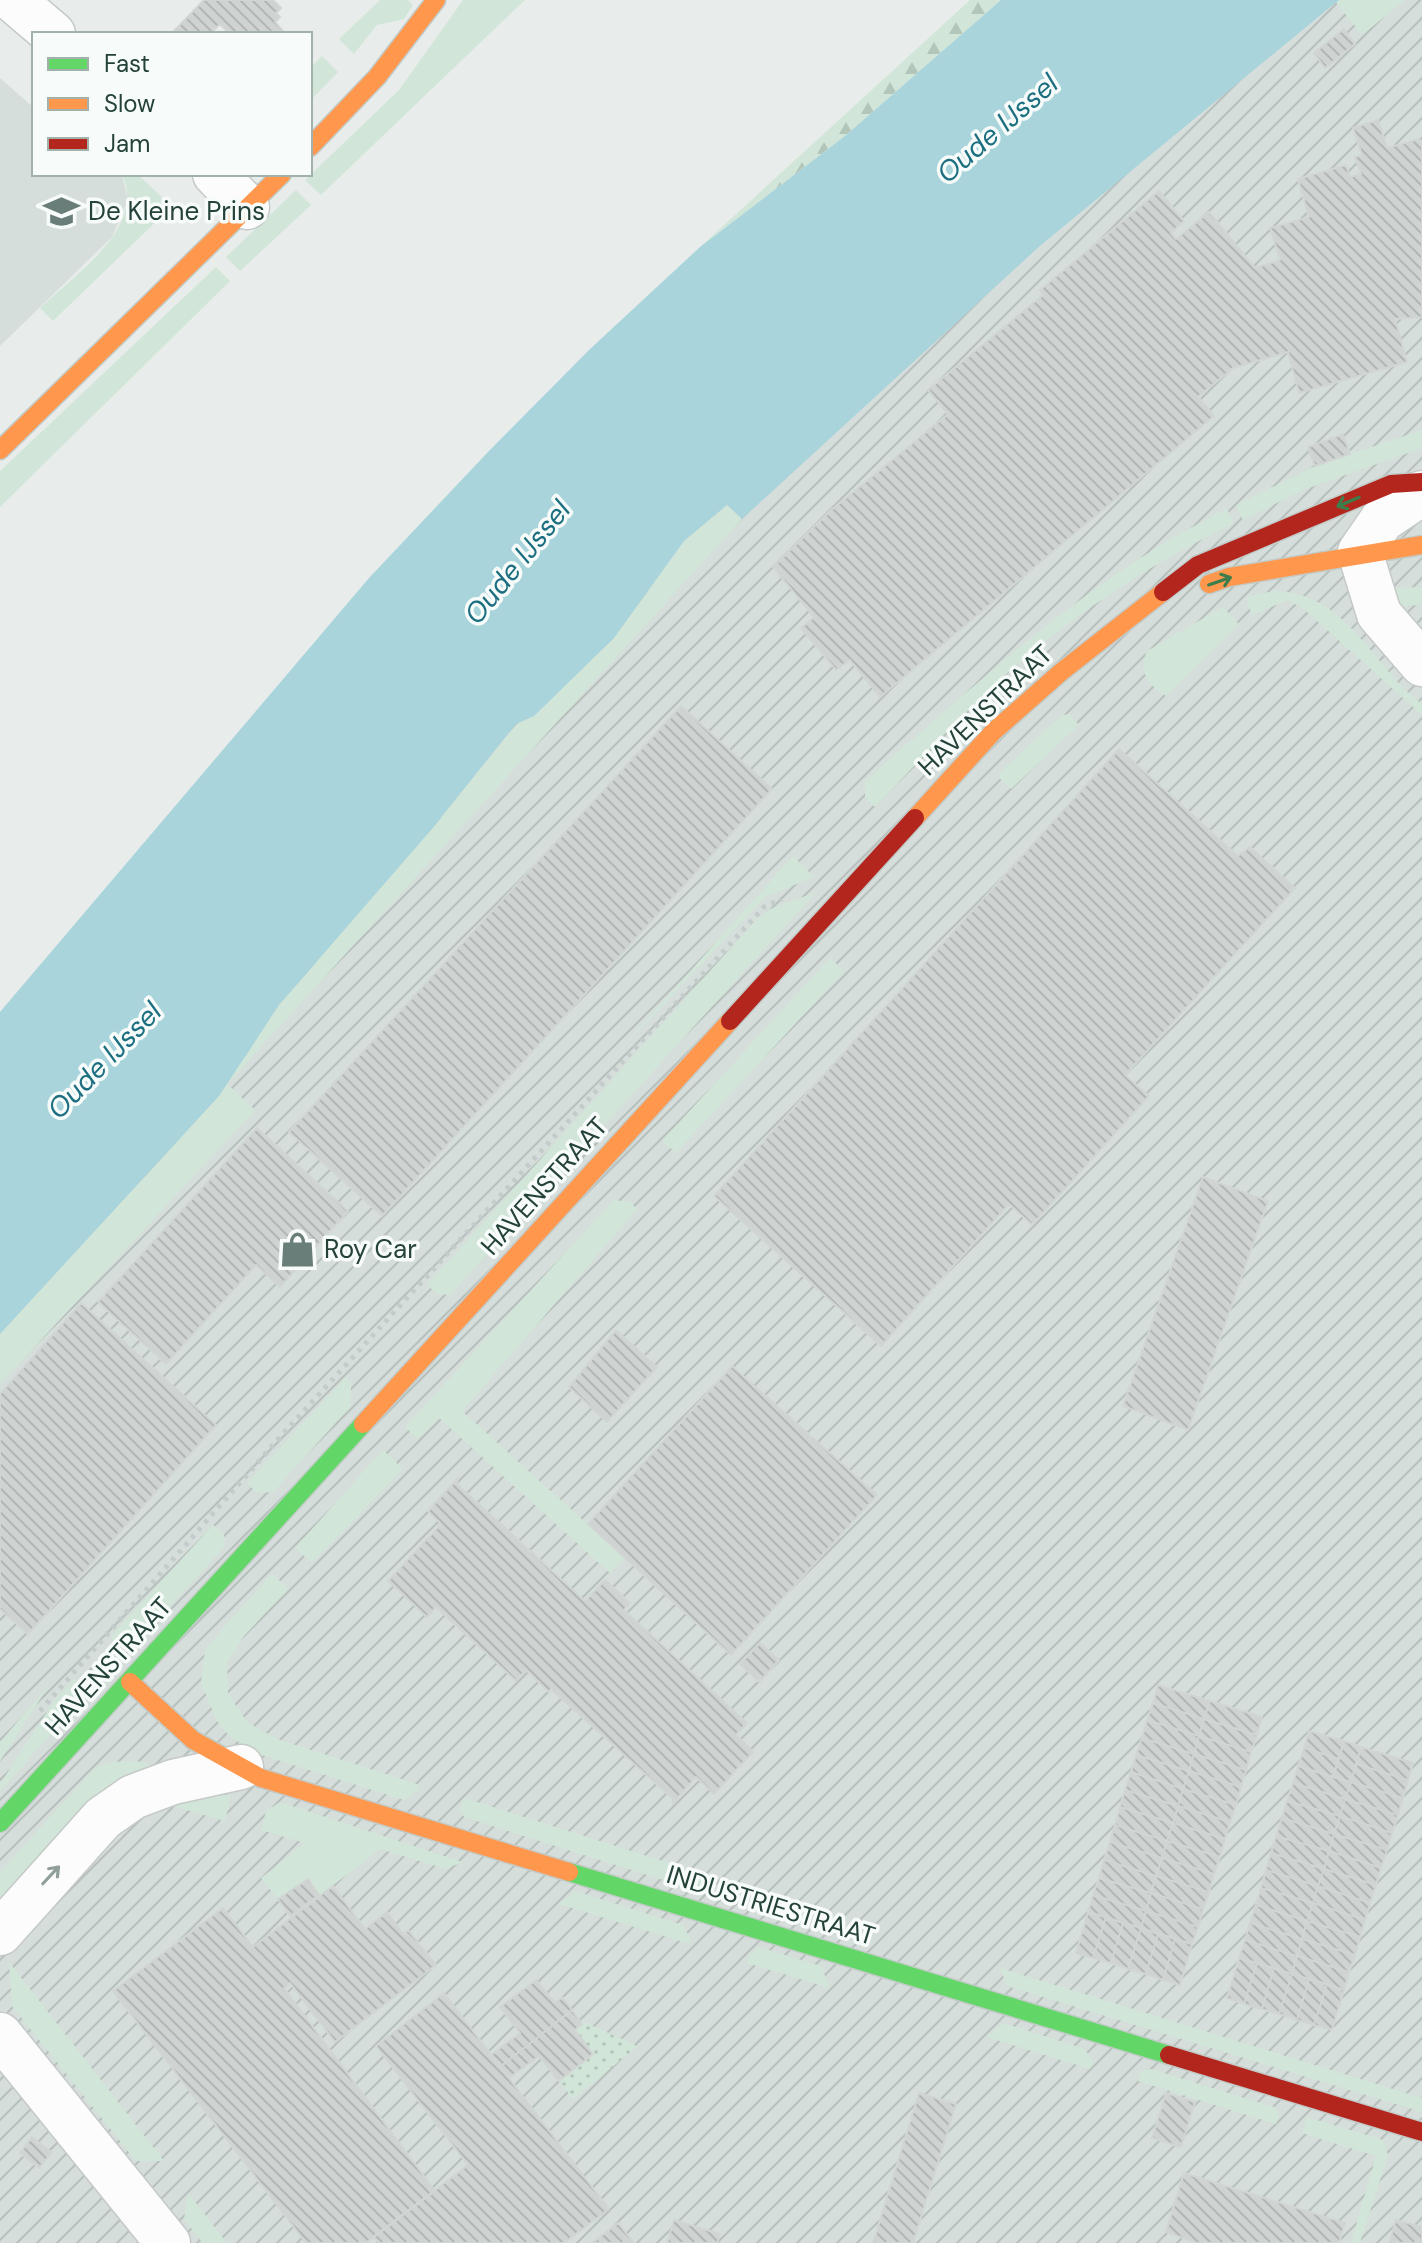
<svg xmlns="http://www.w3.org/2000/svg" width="1422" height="2243" font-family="'DM Sans',sans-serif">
<defs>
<pattern id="industrial-furrows" width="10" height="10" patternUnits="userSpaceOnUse" patternTransform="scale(2)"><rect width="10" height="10" fill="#d6dedb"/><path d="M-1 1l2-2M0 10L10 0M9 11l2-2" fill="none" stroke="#b8c0bd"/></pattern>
<pattern id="forest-firs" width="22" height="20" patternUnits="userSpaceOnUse" patternTransform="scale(2)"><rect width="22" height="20" fill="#d1e6d8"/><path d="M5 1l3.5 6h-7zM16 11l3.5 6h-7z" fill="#b3c6ba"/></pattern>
<pattern id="garden-dots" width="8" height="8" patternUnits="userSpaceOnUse" patternTransform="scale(2)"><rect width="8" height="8" fill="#d1e6d8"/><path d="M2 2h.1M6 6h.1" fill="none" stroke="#b3c6ba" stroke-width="1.8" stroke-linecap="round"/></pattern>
<pattern id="building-back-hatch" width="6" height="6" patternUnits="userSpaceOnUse" patternTransform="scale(2)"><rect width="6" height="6" fill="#cfd4d2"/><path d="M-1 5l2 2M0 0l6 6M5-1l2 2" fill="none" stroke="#b2b7b5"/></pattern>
</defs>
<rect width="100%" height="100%" fill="#e8edeb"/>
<path fill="#d6dedb" d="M0 78 34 108V174H122L128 200 112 237 0 346Z"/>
<path fill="url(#industrial-furrows)" d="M1146 0H1422V2243H0V1166Z"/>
<path fill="#d1e6d8" d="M380 0H408L413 5 404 19 377 25 354 54 339 39Z
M463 0H525L321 195 305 180 399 90Z
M1339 0H1405L1362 35 1336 2Z
M322 56 338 72 310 101V107V68Z
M122 174H137L161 196 164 214 53 321 40 308C73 276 147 228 122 174Z
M296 190 311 205 240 271 226 257Z
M216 267 230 281 0 507V471Z
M1422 430V448L1303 490 1243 520 1236 505 1315 466Z
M728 505 742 519 227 1084 255 1110 0 1384V1334L219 1096 279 1005 431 830 517 724 534 716 614 638 684 541Z
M1227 509 1234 523C1146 566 1063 621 991 688 950 726 913 768 875 807L865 797V781C978 683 1091 575 1227 509Z
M1422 587V605L1399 606 1394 588Z
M1273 591C1348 592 1370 665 1422 704V715L1305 610 1288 600 1252 615 1246 597Z
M1223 607 1239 624 1166 696C1148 684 1138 673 1147 651Z
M1069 714 1079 725 1011 789 999 778 1001 771 1062 715Z
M793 856 814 877 765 897 602 1070Z
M816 892 450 1295 437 1294 427 1285 756 920 770 909Z
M830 958 844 971 676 1153 662 1141Z
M614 1200 630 1202 637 1209 462 1411 625 1558 610 1573 439 1418 418 1439 405 1427Z
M346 1377 351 1383V1406L273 1492 257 1493 247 1483Z
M383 1450 403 1469 312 1563 295 1548Z
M213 1525 224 1534 225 1546 135 1644H117L110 1637Z
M272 1573 288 1589 244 1636 227 1662 228 1694 248 1723 280 1740 420 1785 418 1790 404 1800 262 1755 230 1737 217 1721 201 1683 205 1649Z
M74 1679 81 1685 82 1700 0 1791V1784L54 1701Z
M50 1684 0 1761V1742Z
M137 1761 158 1767 0 1904V1872L95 1768 111 1762Z
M216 1793 231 1796 225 1821 166 1804Z
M464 1798 704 1874 701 1884 692 1889 464 1817 460 1809Z
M280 1802 462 1862 446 1869 380 1849 292 1917 261 1878 305 1843 261 1830 266 1811Z
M575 1891 683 1925 691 1940 690 1944 559 1904Z
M759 1947 821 1966 830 1988 747 1963 750 1954Z
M9 1962 164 2161H136L12 2006Z
M1000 1968 1422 2098V2112L1007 1986Z
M1003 2023 1085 2049 1093 2062 1090 2069 987 2037Z
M1151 2069 1274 2107 1279 2116 1276 2124 1138 2081 1141 2071Z
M1307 2117 1383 2140 1388 2155 1360 2243H1351L1376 2156 1302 2133Z
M188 2193 227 2243H203L184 2219Z"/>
<path fill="url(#forest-firs)" d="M970 0H1001L845 136 700 247Z"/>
<path fill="url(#garden-dots)" d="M579 2020 638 2046 573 2099 559 2081Z"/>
<path fill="#a9d4db" d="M1001 0H1339L1041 245 742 519 727 505 684 541 614 638 534 716 516 724 431 830 279 1005 219 1096 0 1334V1012L369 578 487 453 589 350 700 247 845 136Z"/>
<path fill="url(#building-back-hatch)" stroke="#d1d6d4" stroke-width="2" d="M204 0H273L281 8 276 13 280 17 275 22 283 31 230 34 220 24 210 34H177L174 31Z
M1344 29 1355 44 1325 68 1314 53Z
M1378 120 1387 148 1419 139 1422 144V317L1395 319 1407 362 1299 393 1288 352 1233 368 1198 397 1214 416 880 697 850 660 836 670 801 628 814 617 773 567 830 511 948 414 928 390 1043 295 1040 290 1159 191 1184 221 1171 233 1176 239 1209 212 1255 268 1280 260 1270 228 1309 217 1298 179 1346 165 1350 177 1361 174 1355 157 1362 155 1353 128Z
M1343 434 1350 454 1315 466 1308 447Z
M681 706 772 789 382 1216 289 1132Z
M1119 749 1238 856 1250 847 1295 888 1125 1075 1149 1096 1032 1225 1009 1204 881 1346 714 1196Z
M257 1128 348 1211 280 1287 256 1265 166 1364 98 1302Z
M1203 1177 1268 1201 1188 1430 1123 1406Z
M81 1303 216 1425 28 1634 0 1609V1394Z
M616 1330 657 1367 607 1422 569 1387Z
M732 1366 877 1495 731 1655 588 1524Z
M458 1478 457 1484 585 1601 605 1580 630 1603 624 1610 747 1723 736 1735 753 1752 714 1794 696 1777 673 1803V1799L551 1689 549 1692 526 1670 516 1681 436 1607 427 1617 388 1581 441 1524 428 1511Z
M760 1643 779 1660 759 1682 740 1664Z
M1158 1685 1210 1701 1204 1719 1153 1703Z
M1210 1701 1262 1717 1257 1735 1204 1719Z
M1153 1703 1204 1719 1199 1736 1147 1720Z
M1204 1719 1257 1735 1251 1752 1199 1736Z
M1147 1720 1199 1736 1194 1754 1142 1738Z
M1309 1731 1344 1741 1339 1759 1304 1748Z
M1199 1736 1251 1752 1246 1770 1194 1754Z
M1142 1738 1194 1754 1189 1771 1136 1755Z
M1344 1741 1361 1747 1351 1782 1333 1777Z
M1361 1747 1413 1763 1408 1780 1356 1764Z
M1304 1748 1339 1759 1333 1777 1298 1766Z
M1194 1754 1246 1770 1241 1787 1189 1771Z
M1136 1755 1189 1771 1183 1789 1131 1772Z
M1356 1764 1408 1780 1403 1798 1351 1782Z
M1298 1766 1351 1782 1345 1799 1293 1783Z
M1189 1771 1241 1787 1236 1805 1183 1789Z
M1131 1772 1183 1789 1178 1806 1125 1790Z
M1351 1782 1403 1798 1398 1815 1345 1799Z
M1293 1783 1345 1799 1340 1816 1287 1801Z
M1183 1789 1236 1805 1230 1822 1178 1806Z
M1125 1790 1178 1806 1173 1823 1120 1807Z
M1345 1799 1398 1815 1392 1833 1340 1816Z
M1287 1801 1340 1816 1334 1834 1282 1818Z
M1178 1806 1230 1822 1225 1839 1173 1823Z
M1120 1807 1173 1823 1167 1841 1115 1825Z
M1340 1816 1392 1833 1387 1850 1334 1834Z
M1282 1818 1334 1834 1329 1851 1276 1836Z
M1173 1823 1225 1839 1220 1857 1167 1841Z
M1115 1825 1167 1841 1162 1858 1110 1842Z
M1334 1834 1387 1850 1381 1868 1329 1851Z
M1276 1836 1329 1851 1324 1869 1271 1853Z
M1167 1841 1220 1857 1214 1874 1162 1858Z
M1110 1842 1162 1858 1156 1876 1104 1860Z
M1329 1851 1381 1868 1376 1885 1324 1869Z
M1271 1853 1324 1869 1318 1886 1266 1870Z
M1162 1858 1214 1874 1209 1892 1156 1876Z
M1104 1860 1156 1876 1151 1893 1099 1878Z
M1324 1869 1376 1885 1370 1903 1318 1886Z
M1266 1870 1318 1886 1313 1903 1261 1888Z
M1156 1876 1209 1892 1203 1909 1151 1893Z
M1099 1878 1151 1893 1146 1911 1093 1895Z
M308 1879 319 1895 290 1916 278 1899Z
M333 1886 365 1929 387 1912 403 1934 408 1930 413 1936 436 1965 335 2042 290 1983 284 1988 435 2191 366 2243H306L113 1991 223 1908 253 1947Z
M1318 1886 1370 1903 1365 1920 1313 1903Z
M1261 1888 1313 1903 1307 1921 1256 1905Z
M1151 1893 1203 1909 1198 1927 1146 1911Z
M1093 1895 1146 1911 1141 1928 1088 1912Z
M1313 1903 1365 1920 1360 1937 1307 1921Z
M1256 1905 1307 1921 1302 1939 1250 1923Z
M1146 1911 1198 1927 1192 1944 1141 1928Z
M1088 1912 1106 1917 1093 1958 1076 1953Z
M1106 1917 1123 1923 1111 1963 1093 1958Z
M1307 1921 1360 1937 1355 1955 1302 1939Z
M1123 1923 1141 1928 1128 1969 1111 1963Z
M1250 1923 1302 1939 1297 1956 1245 1940Z
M1141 1928 1158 1934 1146 1974 1128 1969Z
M1158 1934 1175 1939 1163 1980 1146 1974Z
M1175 1939 1192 1944 1180 1985 1163 1980Z
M1302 1939 1355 1955 1349 1972 1297 1956Z
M1245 1940 1297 1956 1292 1974 1239 1958Z
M1297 1956 1349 1972 1344 1990 1292 1974Z
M1239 1958 1257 1963 1244 2004 1227 1998Z
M1257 1963 1274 1968 1262 2009 1244 2004Z
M1274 1968 1292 1974 1279 2014 1262 2009Z
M1292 1974 1309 1979 1297 2020 1279 2014Z
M1309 1979 1327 1984 1314 2025 1297 2020Z
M536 1980 555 2003 562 1997 572 2010 500 2067 491 2055 520 2033 500 2007Z
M1327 1984 1344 1990 1332 2030 1314 2025Z
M444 1993 609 2209 564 2243H379L373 2237 468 2165 376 2046Z
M572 2010 582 2024 575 2030 593 2054 559 2081 539 2056 509 2078 500 2067Z
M919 2093 956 2104 913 2243H873Z
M1166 2093 1195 2102 1181 2147 1152 2138Z
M32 2137 52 2153 39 2168 20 2153Z
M1184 2173 1345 2223 1339 2243H1197L1166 2232Z
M674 2220 720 2234 717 2243H667Z
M1396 2220 1422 2227V2243H1389Z
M618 2223 634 2243H592Z"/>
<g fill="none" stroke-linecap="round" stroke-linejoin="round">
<defs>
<path id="street" d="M13 0 53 34
M215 174 247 207
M1422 493 1382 520 1360 552 1379 614 1422 664
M0 1933 103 1818 133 1797 173 1782 241 1767
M0 2035 168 2243"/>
<path id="fast" d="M0 1823 363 1424
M569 1872 1169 2055"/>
<path id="slow" d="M310 147 377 77 436 0
M0 450 282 174
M1209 584 1229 577 1422 545
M915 818 993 732 1061 672 1163 592
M363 1424 730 1021
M130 1682 193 1740 261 1778 569 1872"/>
<path id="jam" d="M1163 592 1198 565 1391 484 1422 482
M730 1021 915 818
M1169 2055 1422 2132"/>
</defs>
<use href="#street" stroke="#c5cac8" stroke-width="47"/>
<use href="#fast" stroke="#c3cbc8" stroke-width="21"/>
<use href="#slow" stroke="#c3cbc8" stroke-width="21"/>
<use href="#jam" stroke="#c3cbc8" stroke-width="21"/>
<path stroke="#c3ccca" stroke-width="5" stroke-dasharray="4 6" stroke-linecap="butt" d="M40 1711 281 1436 764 907 782 899"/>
<use href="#street" stroke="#fcfcfc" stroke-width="44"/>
<use href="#fast" stroke="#63d668" stroke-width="18"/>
<use href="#slow" stroke="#ff974d" stroke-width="18"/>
<use href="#jam" stroke="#b3261e" stroke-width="18"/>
</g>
<defs><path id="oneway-shaft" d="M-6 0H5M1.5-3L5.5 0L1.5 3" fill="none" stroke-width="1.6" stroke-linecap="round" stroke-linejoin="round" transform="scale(2)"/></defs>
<g stroke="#3d7d4c">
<use href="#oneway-shaft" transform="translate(1348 502) rotate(157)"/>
<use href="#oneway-shaft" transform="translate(1220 581) rotate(-19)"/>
</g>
<use stroke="#909f9b" href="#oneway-shaft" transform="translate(51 1875) rotate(-47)"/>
<defs>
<symbol id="school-bare" viewBox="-9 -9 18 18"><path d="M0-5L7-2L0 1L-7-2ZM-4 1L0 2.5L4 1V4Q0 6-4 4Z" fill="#697e78" stroke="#f7fbf9" stroke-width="2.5" paint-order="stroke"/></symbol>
<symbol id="shop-bare" viewBox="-9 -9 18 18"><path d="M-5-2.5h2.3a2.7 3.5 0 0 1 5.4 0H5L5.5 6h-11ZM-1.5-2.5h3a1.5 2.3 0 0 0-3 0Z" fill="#697e78" stroke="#f7fbf9" stroke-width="2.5" paint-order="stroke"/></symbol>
</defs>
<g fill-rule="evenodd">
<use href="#school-bare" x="36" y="186" width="51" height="51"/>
<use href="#shop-bare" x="272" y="1224" width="51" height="51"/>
</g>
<g text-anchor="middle" stroke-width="7" stroke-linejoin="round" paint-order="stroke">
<g font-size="26" fill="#24423a" stroke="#f7fbf9" text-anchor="start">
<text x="88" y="220">De Kleine Prins</text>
<text x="324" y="1258">Roy Car</text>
</g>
<g font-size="26" fill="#24423a" stroke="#f7fbf9">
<text transform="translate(985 710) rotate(-44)" y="9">HAVENSTRAAT</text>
<text transform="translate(544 1186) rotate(-48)" y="9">HAVENSTRAAT</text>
<text transform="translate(108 1666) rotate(-48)" y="9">HAVENSTRAAT</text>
<text transform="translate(771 1905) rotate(17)" y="9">INDUSTRIESTRAAT</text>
</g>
<g font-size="28" font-style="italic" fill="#1c6f80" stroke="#f7fbf9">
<text transform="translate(997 128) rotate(-41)" y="10">Oude IJssel</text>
<text transform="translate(517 562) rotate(-51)" y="10">Oude IJssel</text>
<text transform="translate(104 1060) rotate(-46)" y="10">Oude IJssel</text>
</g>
</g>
<rect x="32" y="32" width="280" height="144" fill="#f7fbf9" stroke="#a3b1ad" stroke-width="2"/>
<rect x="48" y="58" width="40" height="12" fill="#63d668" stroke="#a3b1ad" stroke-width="2"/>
<text x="104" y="72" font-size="24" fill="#24423a">Fast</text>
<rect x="48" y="98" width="40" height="12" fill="#ff974d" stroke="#a3b1ad" stroke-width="2"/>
<text x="104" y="112" font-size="24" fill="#24423a">Slow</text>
<rect x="48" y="138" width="40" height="12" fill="#b3261e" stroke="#a3b1ad" stroke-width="2"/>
<text x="104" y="152" font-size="24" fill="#24423a">Jam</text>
</svg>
